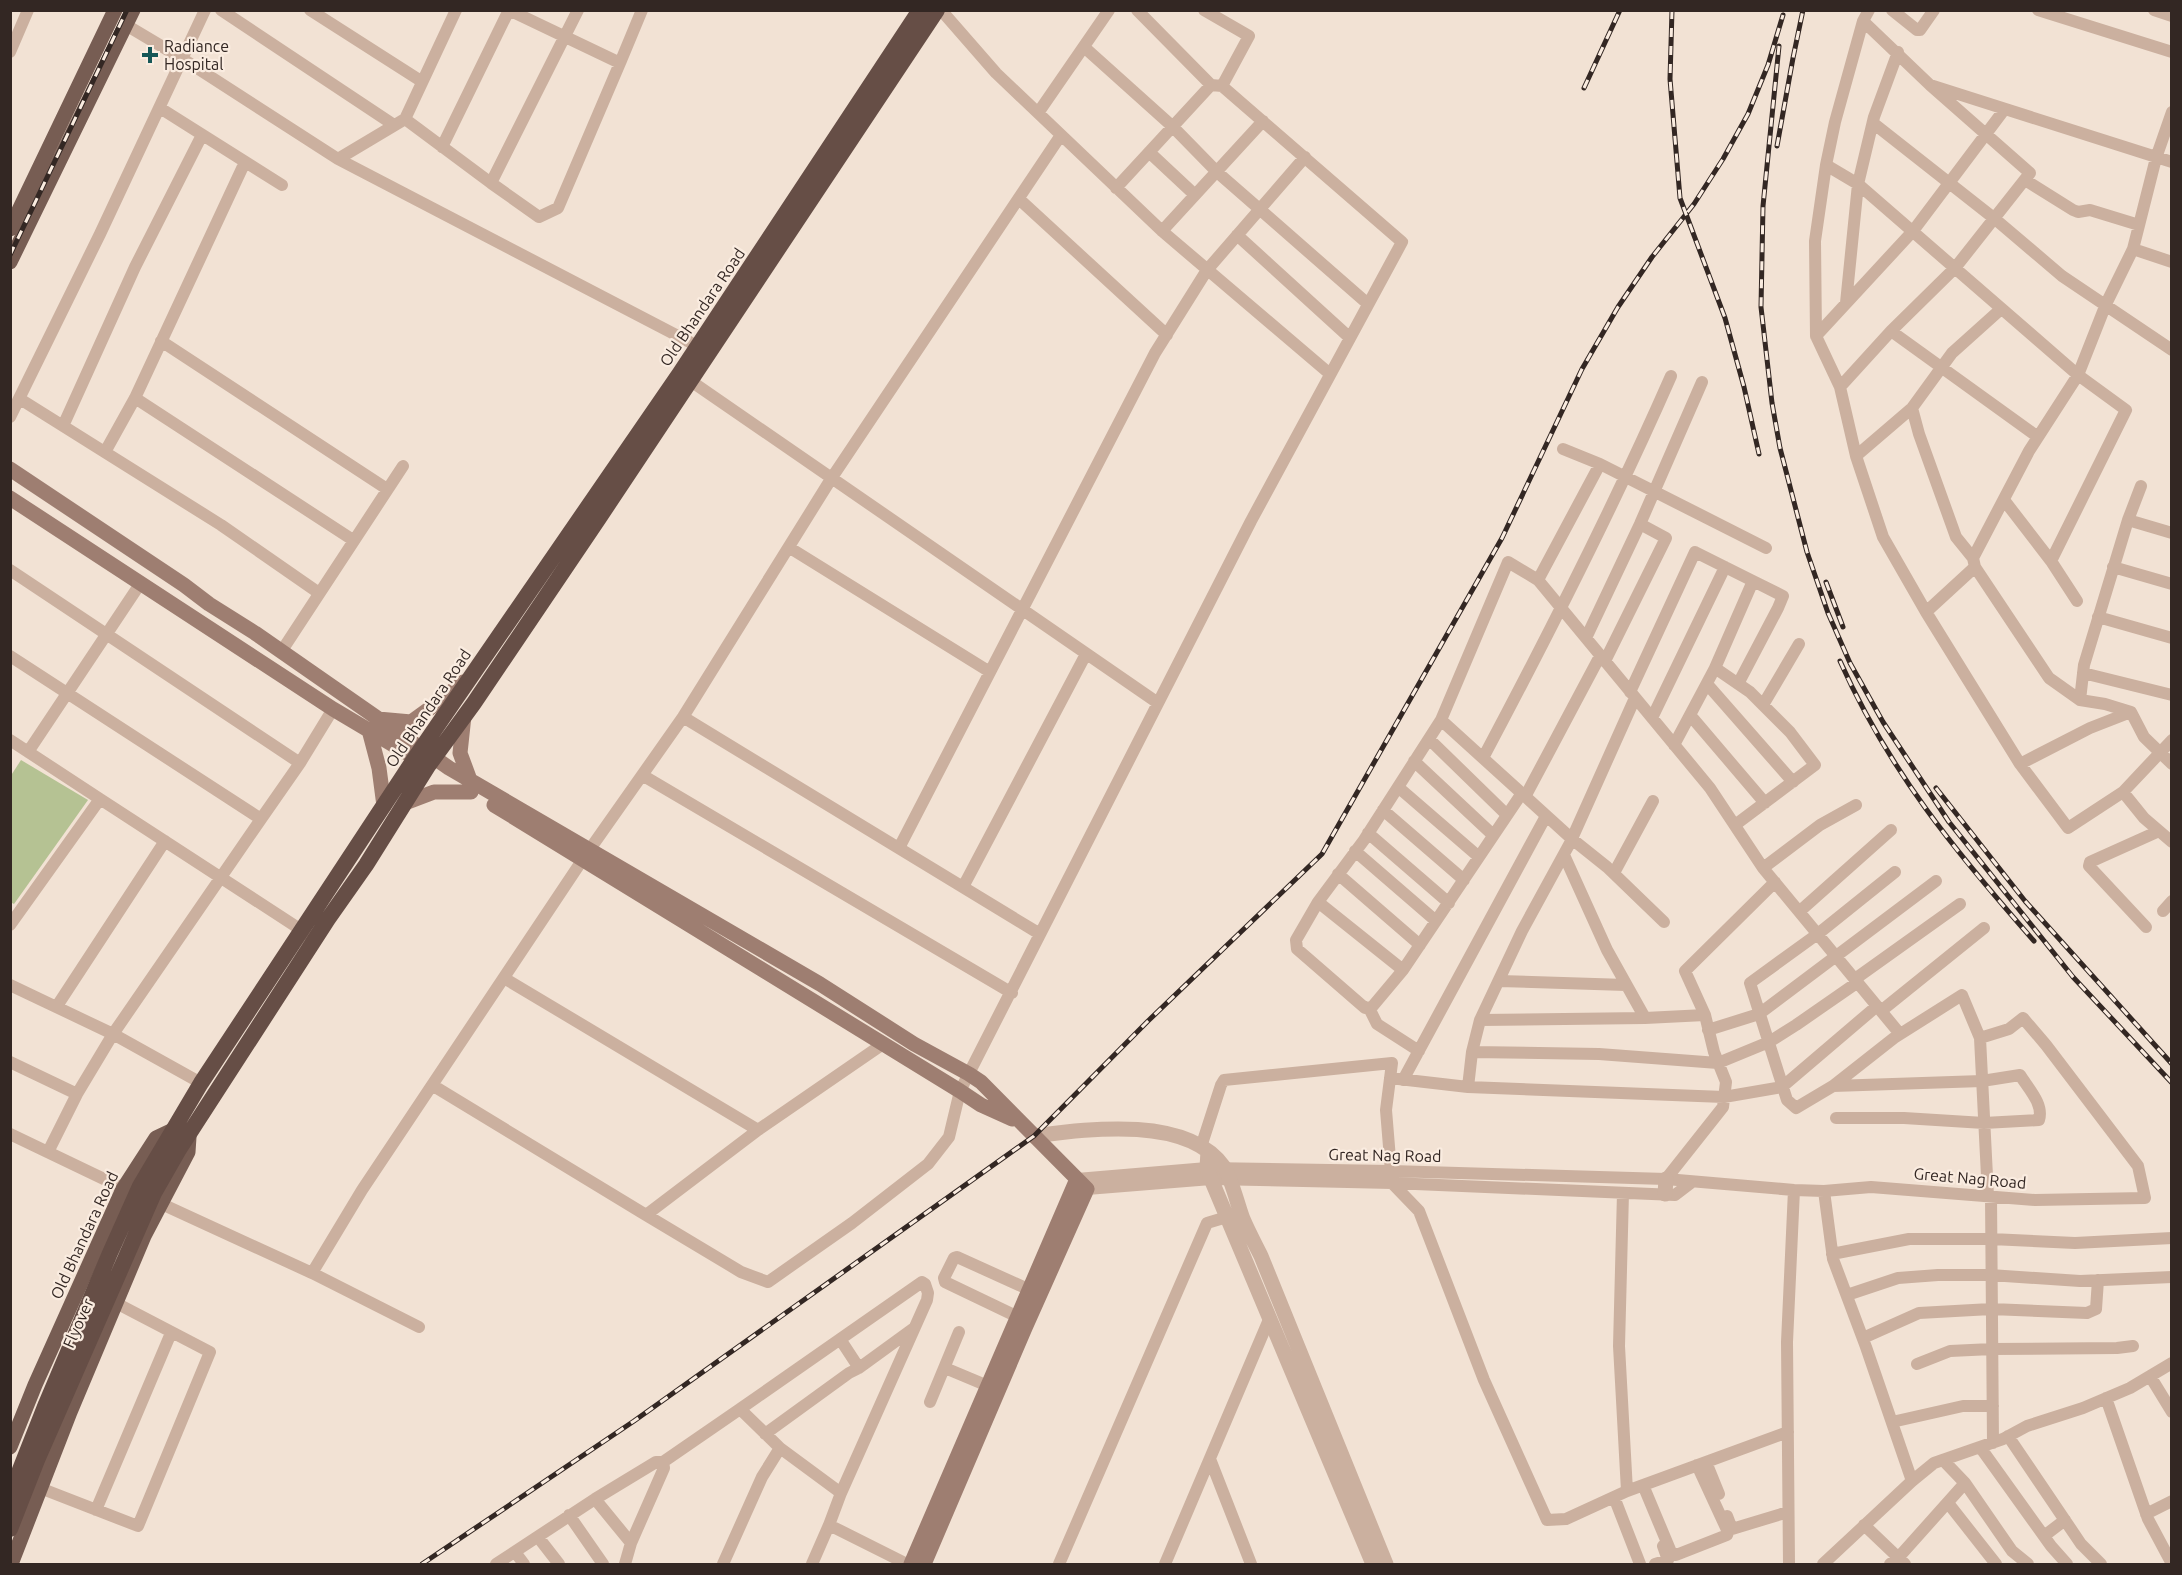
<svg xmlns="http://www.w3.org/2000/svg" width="2182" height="1575" font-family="Ubuntu,sans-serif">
<rect width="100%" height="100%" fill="#f2e2d4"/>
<path fill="#b5c293" d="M21 760 88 800 14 904 10 902V777Z"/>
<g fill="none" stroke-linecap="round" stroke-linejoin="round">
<path stroke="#cbb09f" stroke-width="12" d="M221 10 394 125
M310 10 421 81
M941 10 996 73 1162 231 1330 374
M1137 10 1211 85
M1869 10 1863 21 1930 85 2172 162
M1892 10 1917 30H1920L1934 10
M2038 10 2172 52
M2154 10 2172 16
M126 25 183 59 338 159 703 349
M1084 47 1172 126 1217 172 1368 304
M10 52 28 10
M1898 52 1874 117 1858 184 2078 375 2126 410 2051 561
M620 63 642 10
M160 108 282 185
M1038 113 1109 10
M405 119 456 10
M1873 123 1995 219 2062 276 2172 350
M442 147 509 10
M1149 152 1195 195
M338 159 405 119 491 183 578 10
M1826 165 1835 122 1863 21
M2025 180 2073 210 2078 212 2090 210 2139 225
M491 183 539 217 558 208 620 63 509 10
M1116 188 1211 85 1222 86
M1019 199 1167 335
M1162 231 1263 121
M1237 235 1350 338
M2133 249 2172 262
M2001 309 1952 353 1912 408 1919 434 1956 537 1973 558 1975 567 2049 678 2080 700 2105 704 2131 712 2144 737 2172 764
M1891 331 2038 437
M1816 336 1913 231 2004 110
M161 341 387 489
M685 377 1158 703
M1840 387 1816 336 1815 241 1826 165 1858 184 1846 303
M135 398 353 540
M20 399 221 525 319 593
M10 417 100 234 205 10
M63 426 135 267 202 135
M1563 449 1600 464
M105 452 135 398 245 162
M1856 456 1912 408
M2004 500 2051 561 2077 601
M2128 520 2141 486
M790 548 990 672
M1766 548 1600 464 1538 580 1710 788 1763 868 1900 1034
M1973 558 2029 451 2078 375 2106 304 2133 249 2156 158 2172 112
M1975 567 1926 612 2020 764 2090 728 2131 712
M2113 567 2172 584
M10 570 300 763
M1538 580 1508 562 1441 720 1572 839 1607 867 1664 922
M1926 612 1883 537 1856 456 1840 387 1891 331 1955 268 2030 173 1930 85
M2098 617 2172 638
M1586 638 1640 524 1702 382
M281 652 403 466
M10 656 261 819 113 1034 201 1083
M1605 661 1666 538 1640 524
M1715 668 1753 581 1783 596 1778 608 1738 684
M2083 673 2172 695
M1707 684 1793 782
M1630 692 1695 552 1753 581
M2080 700 2084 665 2128 520 2172 533
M1763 705 1799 644
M1690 715 1765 803
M683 717 1040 934
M1652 718 1725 567
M1441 720 1364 840 1318 902 1296 940 1297 949 1365 1008 1372 1007 1403 970 1522 793
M1429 739 1507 815
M10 740 100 799
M1674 745 1715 668 1750 692 1790 732 1815 765 1735 825
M28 752 140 584
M1483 758C1550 632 1614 506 1671 376
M1414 761 1493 835
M2020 764 2068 828 2123 792 2172 740
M642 775 1012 993
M1398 787 1479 857
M2123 792 2144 818 2172 842
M1525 797 1600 656
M1383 810 1464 880
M261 819 300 763 333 709
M1368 833 1449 903
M899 848 1155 353 1207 270 1305 157
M1355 851 1436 921
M1564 855 1607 950 1645 1018
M1763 868 1820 825 1856 805
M1895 872 1819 933 1750 983 1787 1100 1796 1108 1833 1086 1894 1038 1962 995 1980 1038
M1614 873 1653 801
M1338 874 1420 945
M963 887 1086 654
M1318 902 1403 970
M1800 911 1891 830
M2163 911 2172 901
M10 925 100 799 309 935
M2146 927 2089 866 2090 862 2159 831
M504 978 758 1130
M1855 979 1960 904
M1499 981 1626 985
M10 985 113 1034 77 1094 10 1062
M57 1006 165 841
M1369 1008 1377 1024 1419 1051
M1881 1011 1984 928
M1480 1020 1645 1018 1705 1015
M1708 1030 1759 1014 1936 881
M1472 1052 1599 1054 1718 1063 1769 1042 1796 1025 1858 982
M1390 1078 1468 1087 1724 1097 1782 1087 1877 1006
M1403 1080 1546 816
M432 1085 646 1215 758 1130 883 1044
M1833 1086 1982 1081 2020 1075C2028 1088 2044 1104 2039 1120L1984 1123 1904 1118H1836
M1468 1087 1472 1052 1480 1020 1522 931 1570 843 1635 698
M10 1134 131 1192
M1201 1147 1221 1085 1224 1080 1392 1063 1386 1110 1391 1171
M48 1152 77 1094
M1077 1179 1207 1168 1391 1171 1666 1179 1794 1190 1824 1191 1871 1187 2035 1200 2145 1198 2138 1166 2046 1045 2023 1018 2009 1029 1980 1038 1988 1196
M1666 1179 1723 1107 1726 1082 1714 1052 1705 1015 1685 971 1775 882
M1392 1183 1419 1211 1484 1380 1547 1520 1566 1519 1627 1491
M1087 1189 1211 1179 1392 1183 1675 1195 1692 1182
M1824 1191 1833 1259 1866 1347 1912 1481
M1623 1193 1619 1346 1627 1491 1788 1432
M1991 1197 1993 1443
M153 1200 312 1273 362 1190 583 859 683 717 831 479 1061 135
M646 1215 741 1272 768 1282 852 1223 928 1164 949 1137 960 1091 1251 521 1402 242 1222 86 1249 36 1204 10
M1832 1254 1909 1239H1991L2075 1243 2172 1238
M312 1273 419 1327
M1847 1295 1898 1278 1938 1275H1990L2080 1281 2172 1277
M1018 1317 945 1282 944 1278 954 1258 957 1257 1030 1290
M1863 1338 1919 1313 1991 1309 2087 1313 2096 1309 2098 1280
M840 1339 859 1368
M1917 1364 1950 1351 1992 1349 2117 1348 2133 1346
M945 1368 988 1386
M2150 1376 2172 1412
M2106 1398 2148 1519 2172 1564
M930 1402 959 1332
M740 1409 922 1282 925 1284 928 1293 927 1300 841 1493
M1892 1422 1963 1406H1993
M765 1434 849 1373 859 1368 914 1328
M2008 1436 2081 1544 2101 1564
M1980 1447 2051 1546 2067 1564
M1210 1459 1251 1564
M663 1462 740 1409 780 1448 841 1493 829 1525 907 1564
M1706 1462 1719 1494
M1965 1483 2012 1551 2028 1564
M1643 1485 1671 1552 1676 1555 1727 1535 1728 1532 1697 1465
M40 1488 138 1526 210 1352 116 1303
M1614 1497 1640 1564
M595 1499 656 1462H663L664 1468 631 1543 625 1564
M1948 1503 1996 1564
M96 1510 171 1333
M2146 1514 2172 1501
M569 1515 603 1564
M1727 1516 1732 1529 1788 1512
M1864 1525 1905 1564
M2044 1536 2065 1520
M538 1537 559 1564
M515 1552 524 1564
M496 1564 595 1499 631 1543
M723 1564 762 1477 780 1448
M812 1564 829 1525
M1059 1564 1207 1223 1227 1217
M1165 1564 1270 1317
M1655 1564 1668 1560 1663 1546
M1789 1564 1787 1342 1794 1190
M1823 1564 1912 1481 1934 1463 2003 1439 2027 1426 2083 1408 2130 1388 2172 1363
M1890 1564 1898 1558 1965 1483 1943 1460"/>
<path stroke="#cbb09f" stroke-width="15" d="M1034 1136C1088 1129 1187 1115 1224 1167 1231 1177 1238 1206 1243 1219 1248 1231 1255 1244 1261 1256L1386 1564
M1208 1151 1207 1168 1211 1179 1373 1564
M1665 1194 1666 1179"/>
<path stroke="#9e7e71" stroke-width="15" d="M10 469 184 585 209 604 255 633 449 768 820 984 914 1044 969 1074 981 1082 1087 1189 1025 1328 924 1564
M10 498 333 709 422 762
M464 716 460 753 470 780
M378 719 411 722 440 701 463 682
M369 730 379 768 384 806
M405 803 434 792H471
M494 805 960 1091 981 1105 1012 1119
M911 1564 1077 1179"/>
<path stroke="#775d53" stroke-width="15" d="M10 229 115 10
M10 262 133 10
M10 1447 35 1385 123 1189 156 1138 175 1129
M11 1564 70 1412 144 1236 188 1152 189 1137"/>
<path stroke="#664e46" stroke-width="16" d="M10 1495 46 1404 110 1253 140 1186 201 1083 415 758 680 373 920 10
M10 1529 37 1460 154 1193 178 1151 328 919 366 865 428 766 474 703 599 518 937 10"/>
<defs>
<path id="rail" d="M1672 10 1670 79 1680 198 1725 318 1744 387 1759 454
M1779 46 1763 206 1761 307 1772 403 1780 448 1807 552 1828 613 1850 663 1883 722 1949 822 2073 977 2172 1083
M1584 88 1620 10
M1777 146 1793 58 1803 10
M10 255 127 10
M1826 582 1843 627
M1840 661C1889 771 1955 851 2034 941
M1936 788 2025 901 2172 1064
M422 1564 634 1421 1034 1136 1148 1021 1322 854 1502 538 1582 369 1618 307 1652 257 1694 204 1723 159 1748 114 1768 65 1783 15"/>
</defs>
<use href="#rail" stroke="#332723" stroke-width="5"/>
<use href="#rail" stroke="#faece0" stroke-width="3" stroke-dasharray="9" stroke-linecap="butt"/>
</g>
<path fill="#165757" stroke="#faece0" stroke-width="2" d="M147 46h6v6h6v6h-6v6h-6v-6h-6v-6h6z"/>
<g text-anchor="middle" stroke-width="4.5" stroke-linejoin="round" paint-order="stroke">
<g font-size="16" fill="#332723" stroke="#faece0" text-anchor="start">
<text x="164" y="52">Radiance<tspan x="164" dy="18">Hospital</tspan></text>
</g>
<g font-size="16" fill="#332723" stroke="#faece0">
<text transform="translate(702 307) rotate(-56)" y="6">Old Bhandara Road</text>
<text transform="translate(428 708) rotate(-56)" y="6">Old Bhandara Road</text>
<text transform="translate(1385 1155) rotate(1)" y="6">Great Nag Road</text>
<text transform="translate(1970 1178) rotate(5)" y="6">Great Nag Road</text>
<text transform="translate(84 1235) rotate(-65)" y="6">Old Bhandara Road</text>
<text transform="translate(78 1323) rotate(-66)" y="6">Flyover</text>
</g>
</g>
<rect width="2182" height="1575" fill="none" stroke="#332723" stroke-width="24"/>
</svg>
